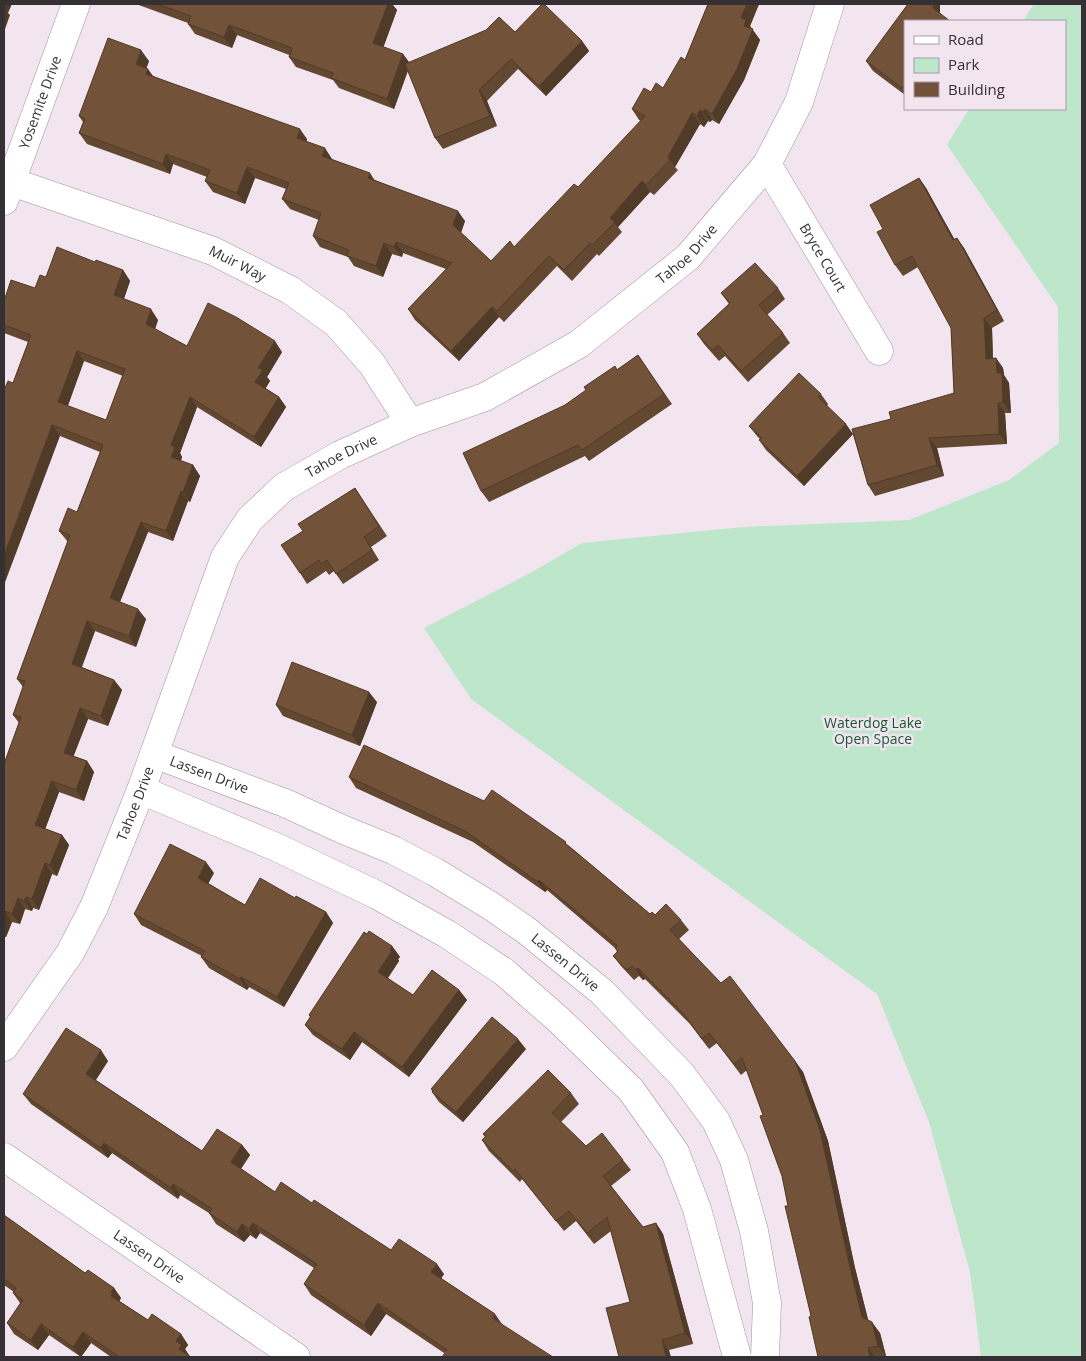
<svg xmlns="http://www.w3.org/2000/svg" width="1086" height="1361" font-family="'Open Sans',sans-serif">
<rect width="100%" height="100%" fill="#f2e5f0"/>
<path fill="#bde6cb" d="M1034 4H1082V1357H981L970 1272 929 1122 877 994 471 699 424 628 532 572 582 543 743 527 909 520 1009 480 1059 443 1058 307 947 145 969 109H1065V21H1023Z"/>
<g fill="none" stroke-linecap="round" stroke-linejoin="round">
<defs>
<g id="minor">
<path id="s1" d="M767 164 879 351"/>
<path id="s2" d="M12 182 213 251 290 290 336 323 372 364 410 423"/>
<path id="s3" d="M4 201 76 4"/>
<path id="s4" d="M154 754 285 803 344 830 393 850 435 872 491 906 527 931 602 992 682 1075 716 1121 734 1160 754 1231 767 1303 765 1357"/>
<path d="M141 790 276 847 377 895 447 934 504 972 559 1020 631 1090 675 1152 697 1209 737 1357"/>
<path id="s5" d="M4 1047 70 953 94 907 141 790 225 557 250 519 284 487 340 455 410 423 485 397 579 344 688 257 767 164 799 102 830 4"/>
<path id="s6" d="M4 1157 296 1357"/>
</g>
</defs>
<use href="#minor" stroke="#a0949e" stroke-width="29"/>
<use href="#minor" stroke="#fff" stroke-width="28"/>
</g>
<path fill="#624731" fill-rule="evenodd" d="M136 4H392L397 10 383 47 403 54 409 62 515 32 582 41 589 51 546 96 518 69 487 101 497 126 443 149 435 138 408 71 394 109 339 88 333 80 296 67 289 57V55L237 35 232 48 195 34 188 24V23Z
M708 4H759L750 26 760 40 744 80 719 124 712 120 710 122 708 121 704 127 700 124 675 167 678 170 654 195 650 192 618 227 622 232 599 256 597 254 572 281 557 266 504 322 499 317 459 361 415 320 408 309 446 269 403 253 402 257 392 254 383 277 354 266 348 257 320 247 313 236 319 220 290 209 282 199 286 189 255 178 245 204 213 192 205 181 207 177 173 164 170 174 87 144 79 133 83 122 79 116 149 61 146 68 153 76 307 139 306 142 332 159 375 180 465 221 461 233 491 261 514 247 578 187 641 121 639 120 632 109 651 92 663 88 685 60Z
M908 4H940V14L905 21V95L873 71 866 61Z
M919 178 926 188 954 239 957 238 964 248 1004 321 992 328 993 358H996L1003 368 1004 375 1009 383 1011 413H1005L1007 444 937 448 944 476 875 496 868 485 853 434 804 486 766 450 759 440 760 439 757 436 749 426 821 394 828 404 827 406 853 434 954 393 951 328 918 267 903 276 895 265 883 229Z
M95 262 123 270 130 281 124 299 158 320 155 329 187 346 282 352 267 377 270 381 265 388 279 397 286 407 261 447 197 407 180 453 182 457 181 461 193 465 200 476 190 502 188 501 173 541 148 532 120 602 146 619 136 647 95 631 82 667 114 680 122 690 108 726 88 719 73 756 87 761 94 772 84 801 59 792 45 829 62 835 69 845 57 876 52 874 39 910 33 908 32 911 25 909 20 924 12 922 6 937H4V764L19 723 13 715 23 687 17 679 68 542 59 531 77 512 100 452 60 436 4 390 13 383 28 342 4 333V301L35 288 46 277ZM84 361 123 376 106 420 68 406Z
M778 288 785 299 767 315 783 333 790 343 748 382 725 356 719 361 704 344 697 334 729 304 721 293Z
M638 355 672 404 589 461 585 456 489 502 481 491 565 405Z
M355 488 387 536 371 547 379 560 343 584 334 571 329 575 326 571 307 584 300 573 303 531Z
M377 702 360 746 283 716 276 705Z
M349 777 569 846 650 914 681 920 689 930 679 939 795 1061 803 1072 828 1141 855 1268 868 1320 880 1333 886 1356 881 1357H818L811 1316 782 1176 763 1115 747 1070 741 1075 717 1043 709 1049 690 1024 645 979 643 980 639 976 634 980 621 966 613 956 617 952 615 948 547 890 545 892 473 842 356 788Z
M214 873 208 883 245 905 295 898 326 912 333 923 284 1007 249 987 247 990 209 968 201 957 202 956 141 925 134 914Z
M367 934 392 946 400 957 398 959 399 961 388 978 413 995 459 990 467 1000 409 1077 362 1042 350 1060 313 1035 305 1025 310 1017 309 1015Z
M526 1049 463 1122 439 1102 432 1092 433 1091 431 1089Z
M108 1061 96 1080 202 1151 242 1145 250 1155 241 1169 275 1192 312 1203 391 1250 444 1274 441 1278 495 1314 444 1353 386 1314 371 1336 311 1295 304 1284 314 1268 260 1233 256 1239 250 1235 244 1242 216 1224 209 1213 180 1195 178 1199 112 1153 108 1158 31 1104 23 1094Z
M571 1093 579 1104 561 1122 586 1146 623 1160 631 1170 611 1186 643 1227 656 1223 663 1234 693 1344 669 1350 630 1302 611 1231 594 1244 576 1221 564 1231 522 1179 520 1182 489 1151 482 1140 485 1137 483 1134Z
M4 1215 85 1273 114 1288 121 1298 119 1301 148 1320 181 1334 188 1345 185 1349 189 1356 191 1357H111L91 1343 81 1357 49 1335 38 1350 14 1334 7 1323 20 1303 13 1293 14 1292 4 1285Z"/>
<path fill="#503a28" d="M4 4H12L8 13 10 15 4 32Z
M388 4H392L397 10 381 54 373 43Z
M747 4H759L750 26 760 40 744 80 719 124 712 114 744 26 741 18Z
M933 4H940V19L933 8Z
M229 25 237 35 232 48 224 37Z
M582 41 589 51 546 96 539 86Z
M141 50 149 61 144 75 136 64Z
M403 54 410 64 394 109 387 99Z
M148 69 155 79 146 74Z
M479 90 487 101 497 126 490 116Z
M705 109 712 120 710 122 703 112Z
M700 110 708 121 704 127 697 116Z
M692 113 700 124 675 167 668 157Z
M300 129 307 139 304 148 297 138Z
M325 148 332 159 330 166 322 156Z
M166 154 173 164 170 174 163 164Z
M247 167 255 178 245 204 237 193Z
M370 173 377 184 368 178Z
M919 178 926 188 961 251 953 240Z
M642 181 650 192 618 227 610 218Z
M458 211 465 221 460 235 453 225Z
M957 238 964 248 1004 321 997 310Z
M396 242 403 253 402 257 394 247Z
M384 243 392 254 383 277 376 266Z
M123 270 130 281 121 306 114 295Z
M492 307 499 317 459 361 451 351Z
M151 309 158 320 153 335 146 324Z
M984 318 992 328 993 369 986 359Z
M275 341 282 352 267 377 270 381 263 393 255 382 258 368Z
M77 351 84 361 65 412 58 402Z
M996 358 1003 368 1004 375 1009 383 1011 413 1003 402 997 373Z
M190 397 197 407 180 453 182 457 178 467 171 457V445Z
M279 397 286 407 261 447 254 437Z
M998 403 1005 413 1007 444 999 434Z
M846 424 853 434 804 486 797 476Z
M52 425 60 436 4 585V555Z
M929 438 937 448 944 476 937 465Z
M193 465 200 476 190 502 183 492Z
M181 491 188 501 173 541 166 531Z
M141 522 148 532 117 609 110 598Z
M138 609 146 619 136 647 129 636Z
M87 621 95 631 79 674 72 664Z
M114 680 122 690 108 726 101 716Z
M369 692 377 702 360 746 352 735Z
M80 708 88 719 71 763 64 753Z
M87 761 94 772 84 801 76 790Z
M52 781 59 792 43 835 35 825Z
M62 835 69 845 57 876 50 865Z
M206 862 214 873 206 888 198 878Z
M45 863 52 874 39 910 32 899Z
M539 880 547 890 545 892 538 882Z
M26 897 33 908 32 911 24 901Z
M18 898 25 909 20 924 12 914Z
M5 911 12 922 6 937 4 934V913Z
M326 912 333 923 284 1007 277 997Z
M392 946 400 957 398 959 399 961 385 982 378 972Z
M638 968 645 979 643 980 636 970Z
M241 977 249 987 247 990 240 979Z
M459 990 467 1000 409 1077 402 1067Z
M354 1032 362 1042 350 1060 342 1049Z
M518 1039 526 1049 463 1122 456 1112Z
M101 1050 108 1061 93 1084 86 1074Z
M795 1061 803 1072 828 1141 855 1268 870 1327 862 1317Z
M104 1143 112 1153 108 1158 101 1148Z
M242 1145 250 1155 238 1173 231 1162Z
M173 1184 180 1195 178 1199 171 1188Z
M253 1223 260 1233 256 1239 249 1229Z
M656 1223 663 1234 693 1344 685 1333Z
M242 1224 250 1235 244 1242 237 1232Z
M437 1264 444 1274 439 1282 431 1272Z
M114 1288 121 1298 119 1302 111 1296V1292Z
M378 1303 386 1314 371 1336 364 1325Z
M495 1314 502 1324 492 1318Z
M872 1322 880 1333 886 1356 878 1346Z
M41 1324 49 1335 38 1350 31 1340Z
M83 1332 91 1343 81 1357 73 1347Z
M181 1334 188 1345 185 1349 189 1355 188 1357 179 1349 176 1341Z
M662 1340 669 1350 671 1357H666Z
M868 1348 875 1357H870Z"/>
<path fill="#725339" stroke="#503a28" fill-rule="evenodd" d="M157 4H388L373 43 403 54 387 99 331 78 333 73 289 57 292 48 229 25 224 37 188 24 191 16Z
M542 4H544L582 41 539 86 511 59 479 90 490 116 435 138 405 64 486 30 499 17 515 32Z
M708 4H747L741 18 746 20 744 26 753 29 737 69 712 114 705 109 703 112 700 110 697 116 692 113 668 157 670 160 646 185 642 181 610 218 615 222 592 245 590 243 564 270 549 256 497 311 492 307 451 351 408 309 452 263 396 242 394 247 384 243 376 266 347 256 349 250 313 236 321 213 282 199 289 183 247 167 237 193 205 181 210 170 166 154 163 164 79 133 85 119 79 116 108 38 141 50 136 64 148 69 146 74 300 129 297 138 325 148 322 156 370 173 368 178 458 211 453 225 491 261 510 241 514 247 574 184 578 187 645 116 632 109 644 88 651 92 656 83 663 88 681 57 685 60Z
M908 4H933V8L950 21H905V85L902 88 866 61Z
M919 178 953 240 957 238 997 310 984 318 986 359 996 358 997 373H1002L1003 402 998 403 999 434 929 438 937 465 868 485 852 429 891 419 889 412 954 393 951 328 912 256 895 265 877 232 883 229 870 205Z
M57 247 95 262 96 260 123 270 114 295 151 309 146 324 187 346 208 303 236 317 275 341 258 368 263 370 255 382 279 397 254 437 190 397 171 445 175 447 171 457 193 465 183 492 181 491 166 531 141 522 110 598 138 609 129 636 87 621 72 664 114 680 101 716 80 708 64 753 87 761 76 790 52 781 35 825 62 835 50 865 45 863 32 899 26 897 24 901 18 898 12 914 5 911 4 913V764L21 717 13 715 25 681 17 679 70 535 59 531 68 508 77 512 103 445 52 425 4 555V389V390L8 381 13 383 31 335 4 325V301L11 280 35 288 40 275 46 277ZM77 351 125 369 106 420 58 402Z
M755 263 778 288 759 305 783 333 741 371 718 345 712 350 697 334 730 303 721 293Z
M638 355 664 394 582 450 578 445 481 491 463 453 565 405 586 390 584 387 615 366 617 370Z
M799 373 821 394 818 397 846 424 797 476 759 440 762 438 749 426Z
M355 488 379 526 364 537 372 550 336 574 327 560 321 564 319 560 300 573 281 545 303 531 298 524Z
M292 662 369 692 352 735 276 705Z
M364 745 484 801 492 790 566 842 565 843 650 914 652 912 655 915 666 904 681 920 670 930 721 983 730 976 795 1061 820 1130 848 1258 862 1317 872 1322 878 1346 868 1348 870 1357H818L809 1317 811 1316 785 1206H788L782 1176 760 1116 763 1115 742 1058 734 1064 709 1033 702 1039 683 1013 638 968 636 970 632 966 627 970 613 956 618 951 615 948 618 946 539 880 538 882 465 831 349 777Z
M170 844 206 862 198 878 245 905 260 878 295 898 296 896 326 912 277 997 241 977 240 979 201 957 205 951 134 914Z
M369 931 392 946 390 950 392 951 378 972 413 995 432 970 459 990 402 1067 354 1032 342 1049 305 1025 311 1016 309 1015 364 932 367 934Z
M492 1017 518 1039 456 1112 432 1092 433 1090 431 1089Z
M66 1028 101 1050 86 1074 202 1151 217 1129 242 1145 231 1162 275 1192 281 1182 312 1203 314 1200 391 1250 399 1239 437 1264 431 1272 495 1314 492 1318 553 1357H442L447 1350 378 1303 364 1325 304 1284 317 1264 253 1223 249 1229 242 1224 237 1232 209 1213 212 1209 173 1184 171 1188 104 1143 101 1148 23 1094Z
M548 1070 571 1093 552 1113 586 1146 602 1133 623 1160 603 1176 643 1227 656 1223 685 1333 662 1340 666 1357H619L606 1308 630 1302 607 1217 587 1233 569 1211 556 1221 515 1169 513 1171 482 1140 486 1136 483 1134Z
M4 1215 85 1273 88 1270 114 1288 111 1292 113 1293 111 1296 148 1320 152 1314 181 1334 176 1341 182 1345 179 1349 191 1357H119L83 1332 73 1347 41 1324 31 1340 7 1323 23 1300 13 1293 16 1288 4 1279Z"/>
<g text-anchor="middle" stroke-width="5" stroke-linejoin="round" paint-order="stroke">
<g font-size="14" fill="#353034" stroke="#f2e5f0">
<text dy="5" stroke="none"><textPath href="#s3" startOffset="105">Yosemite Drive</textPath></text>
<text dy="5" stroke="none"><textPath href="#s5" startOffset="1102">Tahoe Drive</textPath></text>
<text dy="5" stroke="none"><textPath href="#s1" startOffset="109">Bryce Court</textPath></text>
<text dy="5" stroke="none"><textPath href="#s2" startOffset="240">Muir Way</textPath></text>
<text dy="5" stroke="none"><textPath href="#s5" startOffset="698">Tahoe Drive</textPath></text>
<text dy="5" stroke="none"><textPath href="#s4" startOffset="59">Lassen Drive</textPath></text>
<text dy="5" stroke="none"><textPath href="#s5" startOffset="278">Tahoe Drive</textPath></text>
<text dy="5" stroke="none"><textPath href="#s4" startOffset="464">Lassen Drive</textPath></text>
<text dy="5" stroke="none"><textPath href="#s6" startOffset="176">Lassen Drive</textPath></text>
</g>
<g font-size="14" fill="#175936" stroke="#f2e5f0">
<text x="873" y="728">Waterdog Lake<tspan x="873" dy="16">Open Space</tspan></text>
</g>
</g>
<rect width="1086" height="1361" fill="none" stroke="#353034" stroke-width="10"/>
<rect x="904" y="20" width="162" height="90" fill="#f2e5f0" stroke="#a69da5"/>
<rect x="914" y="36" width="25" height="8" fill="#ffffff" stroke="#a69da5"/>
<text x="948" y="45" font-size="15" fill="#353034">Road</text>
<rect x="914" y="58" width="25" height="15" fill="#bde6cb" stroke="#a69da5"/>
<text x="948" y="70" font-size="15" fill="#353034">Park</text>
<rect x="914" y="82" width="25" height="15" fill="#725339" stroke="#a69da5"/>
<text x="948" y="95" font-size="15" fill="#353034">Building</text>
</svg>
